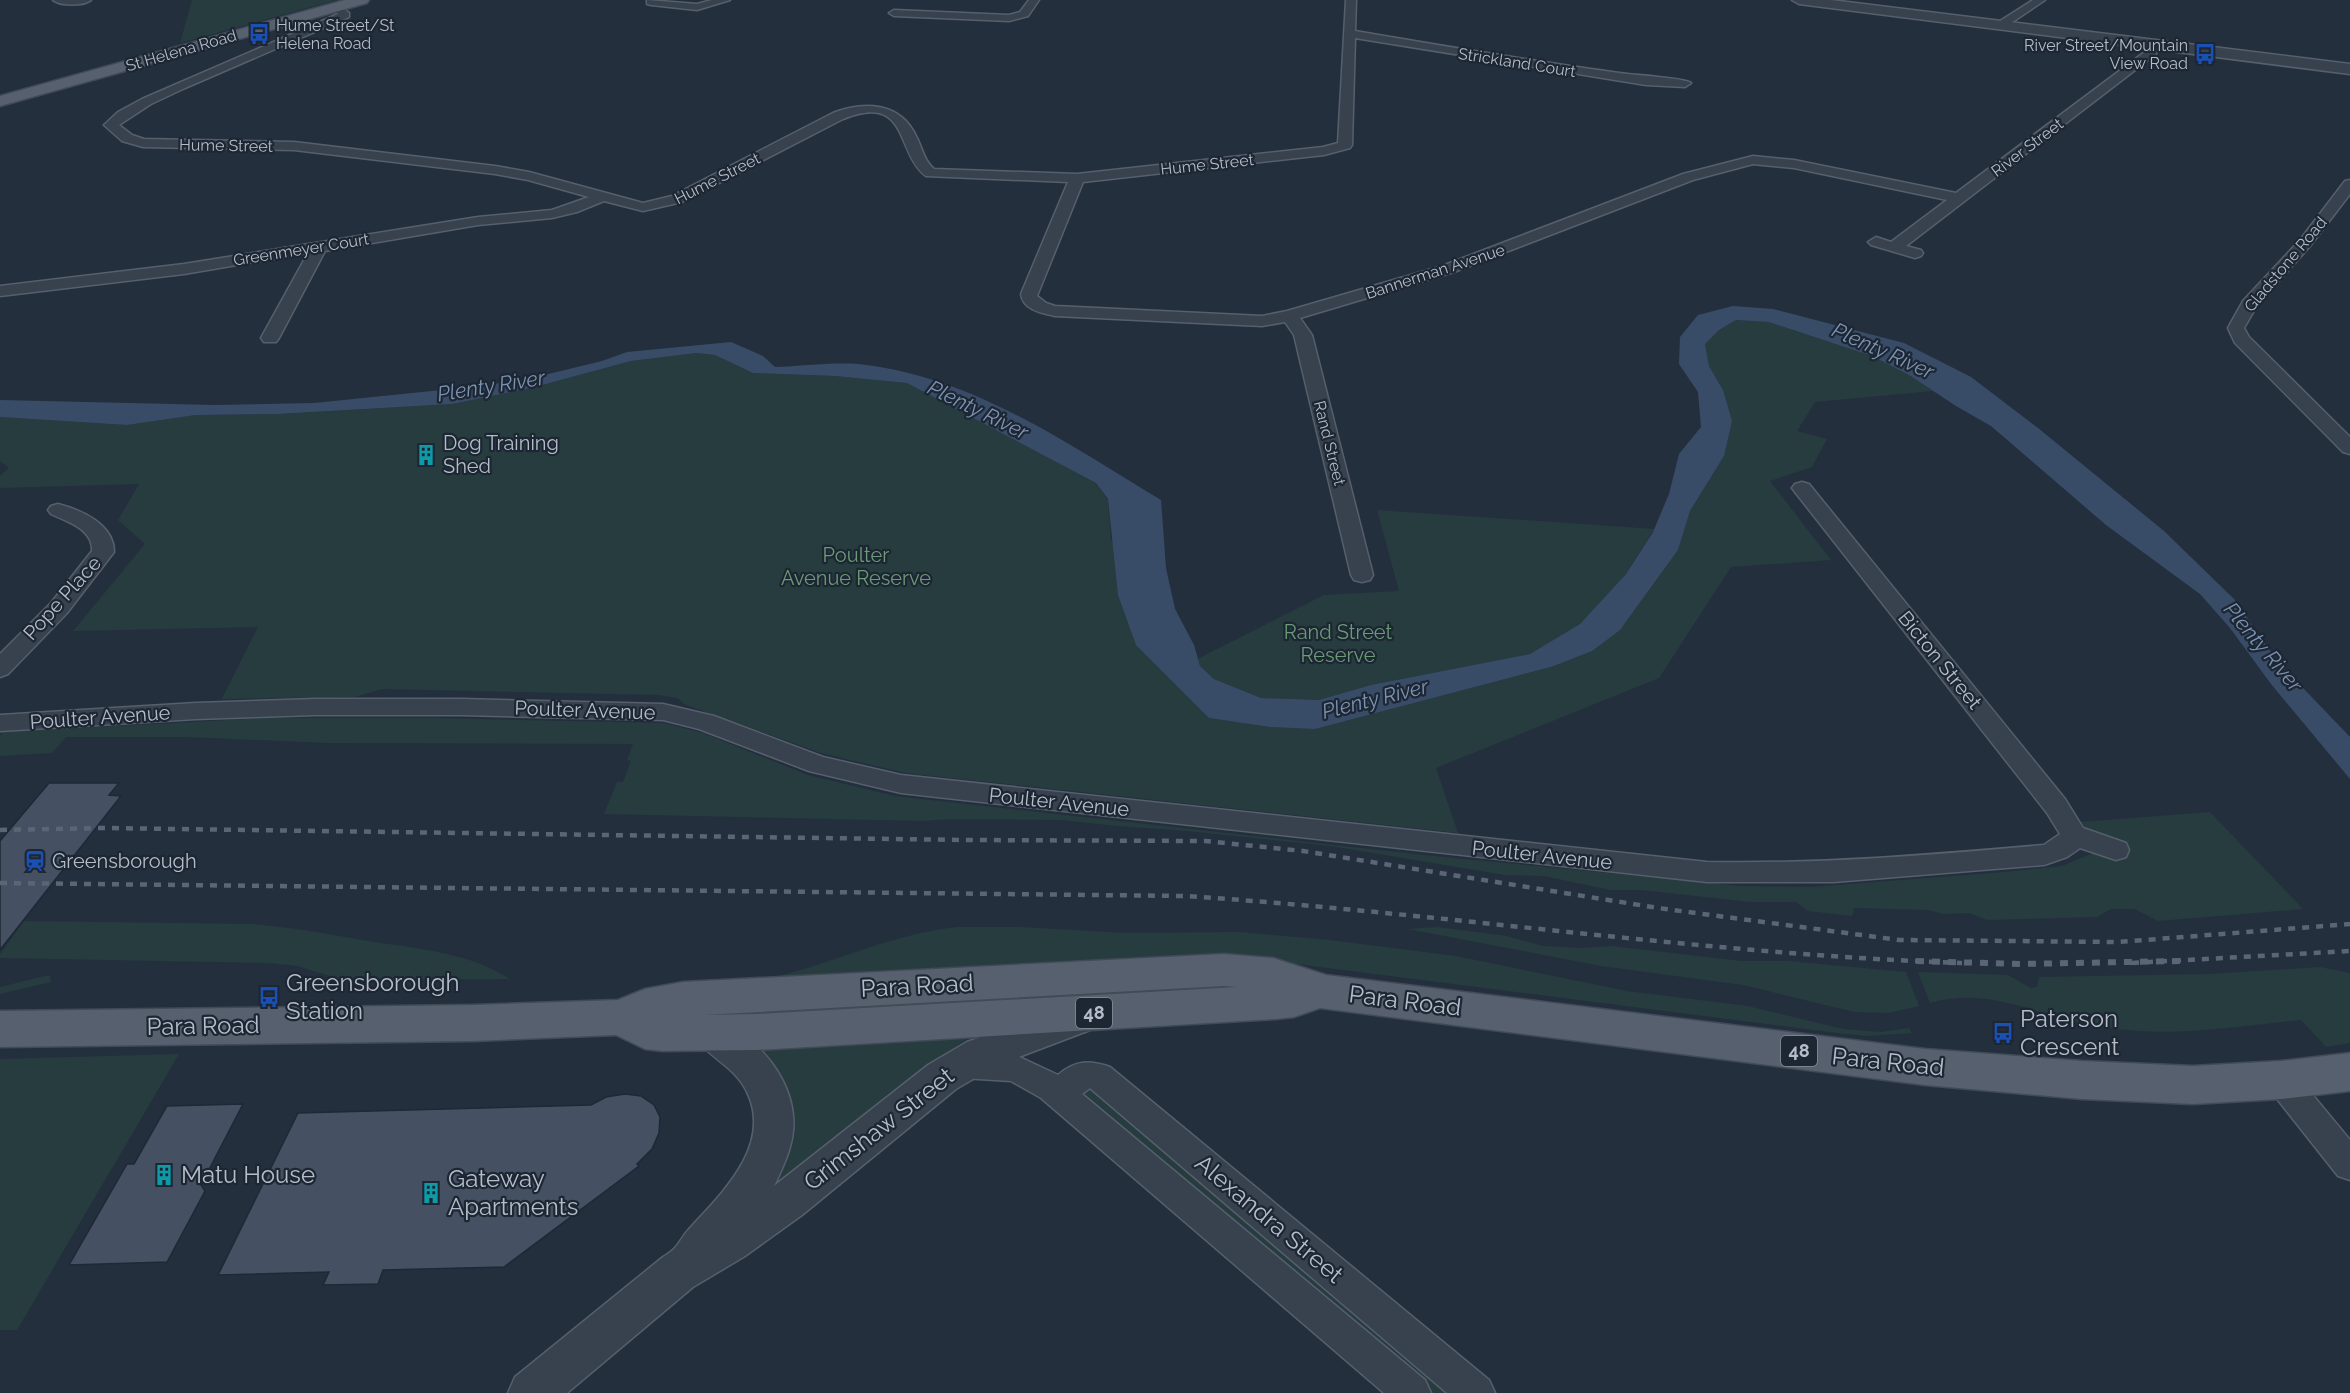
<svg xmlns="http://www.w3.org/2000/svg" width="2350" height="1393" font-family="Raleway,sans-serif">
<rect width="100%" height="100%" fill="#242f3e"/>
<path fill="#263c3f" d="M192 0H337L180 43Z
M1736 320 1769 322 1872 356 1909 375 1933 391 1815 402 1797 431 1827 439 1812 467 1770 481 1831 560 1731 567 1659 678 1436 768 1458 833 905 773 821 753 686 705 677 698 658 695 382 689 355 697 222 699 258 627 73 631 145 544 118 520 139 484 0 488V476L9 468 0 461V417L127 425 196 415 277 414 452 404 531 388 631 361 696 353 715 355 753 373 835 376 907 383 1096 483 1108 500 1111 539 1209 718 1270 727 1315 729 1551 667 1620 630 1678 550 1690 511 1724 456 1723 390 1709 366 1705 344 1719 330Z
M1377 510 1654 529 1626 574 1580 624 1530 654 1371 685 1319 700 1261 698 1214 679 1200 666 1198 659 1205 655 1324 595 1399 591Z
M263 718H432L664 723 703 733 808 775 895 796 1424 855 1741 886 1810 887 2004 872 2062 866 2095 852 2120 859 2122 844 2089 832 2080 822 2210 812 2303 909 2158 921 2135 909H2111L2097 917 1987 920 1969 913 1944 914 1928 910 1854 908 1852 916 1808 911 1796 902H1751L1640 890H1610L1544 876 1505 875 1331 846 1177 830 1116 826 1062 820 946 819 925 821 604 814 617 782H623L631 761 627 760 633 744 327 743 188 737H66L52 753 0 756V736L3 732Z
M24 921 251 924C293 927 333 935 374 942 421 949 470 953 510 979L342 980 298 966 269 963 0 958V954Z
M957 927H1021L1124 933 1239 932 1330 940 1456 956 1627 991 1748 1006 1843 1029 1881 1032 1909 1028 1912 1033 1868 1036 1845 1034 1264 960 767 979C832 964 891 934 957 927Z
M1438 927 1507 936 1543 946 1582 948 1611 946 1742 961H1788L1906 972 1919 1006 1889 1013 1854 1012 1743 985 1601 966 1408 929Z
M2320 967 2350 973V1043L2326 1047 2301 1020C2244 1025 2185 1036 2128 1030 2101 1028 2073 1022 2047 1014 2007 1002 1972 991 1930 1003L1918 972 2008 975 2031 988 2037 987 2039 977 2210 974Z
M45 976H50L51 982 0 994V987Z
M972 1036 926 1066 785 1180 771 1186 757 1047Z
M179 1054 17 1330H0V1059Z
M1089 1089 1094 1090 1458 1393H1431L1088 1103 1083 1095Z"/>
<path fill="#394c67" d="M1733 306 1773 309 1904 343 1971 377 2038 428 2164 531 2234 599 2278 662 2350 737V779L2271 684 2230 628 2200 594 2106 525 1991 426 1956 406 1909 375 1872 356 1769 322 1736 320 1719 330 1705 344 1709 366 1723 390 1732 421 1724 456 1690 511 1678 550 1620 630 1592 651 1551 667 1315 729 1270 727 1209 718 1136 645 1118 595 1108 499 1096 483 907 383 835 376 753 373 715 355 696 353 631 361 531 388 452 404 277 414 196 415 127 425 0 417V400L214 405 314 403 481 386 532 378 602 361 627 352 731 342 763 356 775 367C805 366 838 361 867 365 976 379 1069 445 1161 500L1166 568 1175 609 1194 645 1200 666 1214 679 1261 698 1319 700 1371 685 1530 654 1580 624 1626 574 1653 532 1669 494 1679 454 1701 427 1698 392 1679 364 1680 337 1698 315Z"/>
<path fill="#455162" stroke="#1f2835" stroke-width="1.5" d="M49 783H119L109 795 121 796 0 950V841Z
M625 1094 641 1096 654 1105 660 1117 659 1133 652 1149 637 1164 639 1166 504 1267 383 1270 378 1284 323 1285 329 1272 218 1275 298 1113 591 1105 606 1097Z
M243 1104 201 1185 205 1191 167 1262 69 1265 127 1164H134L167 1106Z"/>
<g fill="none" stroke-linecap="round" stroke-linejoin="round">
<defs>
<path id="minor" d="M53 0H91C84 6 60 6 53 0Z
M647 0 697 4 712 0H730L697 10 651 5 647 4Z
M1029 0H1039L1028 16 1009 21 894 16 889 13 894 10 1009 15 1020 12Z
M1346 0H1356L1355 31C1443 46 1531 61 1619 73 1632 75 1685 78 1691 83L1685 87 1646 85 1355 38 1352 145 1350 148 1324 155 1083 182 1037 296 1046 303 1055 306 1262 316 1287 311 1442 266 1683 174 1753 156 1794 160 1956 193 2146 51 2149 43 2153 42 2159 45 2156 54 1906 246 1921 250 1923 253 1921 256 1915 258 1871 245 1868 242 1876 237 1891 242 1947 200 1794 168 1753 164 1693 180 1454 272 1300 318 1312 335 1373 575 1370 580 1362 582 1354 580 1351 575 1294 335 1285 322 1262 326 1055 316C1042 313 1023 310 1021 294L1068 182 926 176C895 153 910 92 843 119L682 202 643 211 604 201 577 212 552 218 478 225 325 251 279 338 276 342H264L261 338 308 253 184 274 0 296V286L184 264 478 217 552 210 589 197 528 180 495 174 294 150 143 147 122 141 104 125 118 112 142 99 338 14 331 7 336 4 349 13V17L185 88 151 104 119 125 132 135 144 139 294 142 495 166 529 172 643 203 672 196 833 113C864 101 900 102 916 136 922 147 924 161 934 169L1077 174 1323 147 1338 143Z
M2033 0H2045L2005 27H1997V23Z
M2350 180V194L2310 246 2256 307 2244 328 2249 337 2350 437V454L2343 452 2235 343 2228 328 2243 301 2300 240 2345 181Z
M1802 482 1809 484 2065 799 2083 828 2126 843 2129 850 2126 857 2116 860 2080 848 2067 857 2044 865 1834 882H1707L901 793 809 771 699 729 663 720 462 715H316L196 719 0 731V715L196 703 316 699H462L663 704 714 716 823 757 901 775 1707 862C1820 864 1931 855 2044 845L2060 834 2047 813 1795 492 1792 488 1795 484Z
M58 504C81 510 114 524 114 552L67 613 8 674 0 677V654L51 603 92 551C93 529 68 522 51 514L48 510 51 506Z
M962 1052 1015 1055 1058 1075C1075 1060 1090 1060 1110 1067L1489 1380 1495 1393H1447L1090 1088 1082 1094 1425 1380 1431 1393H1384L1041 1098 1011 1081 962 1078 951 1074 946 1065 951 1056Z
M2281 1066 2292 1070 2350 1140V1180L2338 1176 2270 1090 2265 1080 2270 1070Z"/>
<path id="tertiary" d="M1792 0H1831L2350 64V74L1799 4Z
M1077 1003 1090 1008 1096 1019 1090 1030 995 1066 956 1089 802 1215 745 1256 693 1287 567 1393H508L515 1377 663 1257C681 1246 677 1242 690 1228 722 1193 773 1145 747 1092 735 1065 704 1056 692 1032L698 1021C701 1019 707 1016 711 1016 718 1016 726 1022 732 1026 762 1046 789 1077 793 1115 796 1140 785 1163 774 1186L928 1065 967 1042Z"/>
<path id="primary" d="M345 0H369L367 3 0 106V96Z
M1224 954 1273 958 1326 975 1925 1049 2082 1061 2193 1066 2281 1061 2350 1053V1091L2281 1099 2193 1104 2082 1099 1925 1085 1320 1008 1294 1017 1276 1019 757 1050 662 1051 645 1049 616 1035 474 1041 0 1047V1011L474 1005 618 1000 645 989 683 982ZM1224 986 1237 987 757 1014 704 1015Z"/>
</defs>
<use href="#minor" stroke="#565f6c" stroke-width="3"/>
<use href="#tertiary" stroke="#565f6c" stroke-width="3"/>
<use href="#primary" stroke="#414a57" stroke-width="3"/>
<use href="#minor" fill="#38414e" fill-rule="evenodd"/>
<use href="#tertiary" fill="#38414e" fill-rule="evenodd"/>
<use href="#primary" fill="#56606e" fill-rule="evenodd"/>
<path stroke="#5a6575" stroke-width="4.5" stroke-dasharray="7 7" stroke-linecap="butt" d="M0 830 104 828 965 840 1205 841 1303 851 1658 908 1899 940 2119 942 2350 924
M0 883 1185 896C1444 913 1702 954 1962 963
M2132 963 2350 951"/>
<path stroke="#5a6575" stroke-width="6" stroke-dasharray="8 8" stroke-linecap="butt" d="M1916 961 2020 964 2180 961"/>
</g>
<defs>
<symbol id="bus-bare" viewBox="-9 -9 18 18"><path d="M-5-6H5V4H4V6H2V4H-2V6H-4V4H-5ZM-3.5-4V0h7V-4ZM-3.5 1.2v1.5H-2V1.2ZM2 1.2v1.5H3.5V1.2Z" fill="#1a4fb4" stroke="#1d2633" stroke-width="2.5" paint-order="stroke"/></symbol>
<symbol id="building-bare" viewBox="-9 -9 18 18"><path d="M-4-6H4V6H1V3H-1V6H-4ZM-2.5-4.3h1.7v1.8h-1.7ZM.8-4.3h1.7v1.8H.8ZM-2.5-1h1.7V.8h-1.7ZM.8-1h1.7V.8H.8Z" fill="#0f9aa8" stroke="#1d2633" stroke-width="2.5" paint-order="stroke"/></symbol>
<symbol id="station-bare" viewBox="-9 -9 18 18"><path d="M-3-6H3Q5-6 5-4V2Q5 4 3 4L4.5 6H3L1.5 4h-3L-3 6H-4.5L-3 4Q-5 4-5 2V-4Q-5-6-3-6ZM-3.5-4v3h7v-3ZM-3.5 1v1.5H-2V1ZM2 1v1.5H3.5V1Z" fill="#1a4fb4" stroke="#1d2633" stroke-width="2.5" paint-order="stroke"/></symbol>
</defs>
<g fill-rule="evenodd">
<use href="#bus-bare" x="244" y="19" width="30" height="30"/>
<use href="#bus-bare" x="2190" y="39" width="30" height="30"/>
<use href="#building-bare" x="411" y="440" width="30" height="30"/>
<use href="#station-bare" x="20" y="846" width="30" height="30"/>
<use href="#bus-bare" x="254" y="982" width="30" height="30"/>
<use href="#bus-bare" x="1988" y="1018" width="30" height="30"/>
<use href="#building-bare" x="149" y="1160" width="30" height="30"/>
<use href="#building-bare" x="416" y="1178" width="30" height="30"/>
</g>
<g text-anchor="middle" stroke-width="4.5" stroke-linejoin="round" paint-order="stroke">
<g font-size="16" fill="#b4bcc9" stroke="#1d2633" text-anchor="start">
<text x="276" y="31">Hume Street/St<tspan x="276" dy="18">Helena Road</tspan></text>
<text x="2188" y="51" text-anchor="end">River Street/Mountain<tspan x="2188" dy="18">View Road</tspan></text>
</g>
<g font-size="16" fill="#b4bcc9" stroke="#1d2633">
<text transform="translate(181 50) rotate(-16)" y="6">St Helena Road</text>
<text transform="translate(1517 62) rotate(9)" y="6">Strickland Court</text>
<text transform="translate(226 145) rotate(1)" y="6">Hume Street</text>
<text transform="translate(2027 147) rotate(-37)" y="6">River Street</text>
<text transform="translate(1207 164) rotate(-6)" y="6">Hume Street</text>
<text transform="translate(717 178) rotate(-27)" y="6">Hume Street</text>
<text transform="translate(301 249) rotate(-9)" y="6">Greenmeyer Court</text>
<text transform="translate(2285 264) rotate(-50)" y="6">Gladstone Road</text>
<text transform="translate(1435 271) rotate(-18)" y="6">Bannerman Avenue</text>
<text transform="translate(1330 443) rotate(76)" y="6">Rand Street</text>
</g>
<g fill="#1d2633" stroke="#878f9c" stroke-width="1.5">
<rect x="1076" y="998" width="36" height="30" rx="4.5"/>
<rect x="1781" y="1036" width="36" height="30" rx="4.5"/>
</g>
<g font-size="18" font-weight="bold" fill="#b4bcc9">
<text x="1094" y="1019">48</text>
<text x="1799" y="1057">48</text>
</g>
<g font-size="20" fill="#b4bcc9" stroke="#1d2633" text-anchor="start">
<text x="443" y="450">Dog Training<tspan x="443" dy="23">Shed</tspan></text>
<text x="52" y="868">Greensborough</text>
</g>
<g font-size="20" fill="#6b9a76" stroke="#1d2633">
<text x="856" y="562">Poulter<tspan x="856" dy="23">Avenue Reserve</tspan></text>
<text x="1338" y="639">Rand Street<tspan x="1338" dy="23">Reserve</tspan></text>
</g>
<g font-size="20" fill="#b4bcc9" stroke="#1d2633">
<text transform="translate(62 598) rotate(-48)" y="7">Pope Place</text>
<text transform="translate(1940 660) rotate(51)" y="7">Bicton Street</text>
<text transform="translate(585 710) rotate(2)" y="7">Poulter Avenue</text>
<text transform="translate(100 717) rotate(-4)" y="7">Poulter Avenue</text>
<text transform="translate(1059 802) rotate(6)" y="7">Poulter Avenue</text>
<text transform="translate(1542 855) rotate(6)" y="7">Poulter Avenue</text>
</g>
<g font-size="21" font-style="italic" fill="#7c92b1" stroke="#1d2633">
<text transform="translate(1883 351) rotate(24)" y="7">Plenty River</text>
<text transform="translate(491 386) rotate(-9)" y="7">Plenty River</text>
<text transform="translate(978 410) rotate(26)" y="7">Plenty River</text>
<text transform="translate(2263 647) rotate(50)" y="7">Plenty River</text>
<text transform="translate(1375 699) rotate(-14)" y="7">Plenty River</text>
</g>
<g font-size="24" fill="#b4bcc9" stroke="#1d2633" text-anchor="start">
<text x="286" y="991">Greensborough<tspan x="286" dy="28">Station</tspan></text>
<text x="2020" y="1027">Paterson<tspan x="2020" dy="28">Crescent</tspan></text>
<text x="181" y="1183">Matu House</text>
<text x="448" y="1187">Gateway<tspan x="448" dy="28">Apartments</tspan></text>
</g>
<g font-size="24" fill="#b4bcc9" stroke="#1d2633">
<text transform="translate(917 986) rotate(-3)" y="8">Para Road</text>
<text transform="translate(1405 1001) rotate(7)" y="8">Para Road</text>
<text transform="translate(203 1026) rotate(-1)" y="8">Para Road</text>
<text transform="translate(1888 1062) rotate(6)" y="8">Para Road</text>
<text transform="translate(879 1129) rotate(-38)" y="8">Grimshaw Street</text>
<text transform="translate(1269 1219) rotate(40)" y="8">Alexandra Street</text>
</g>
</g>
</svg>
